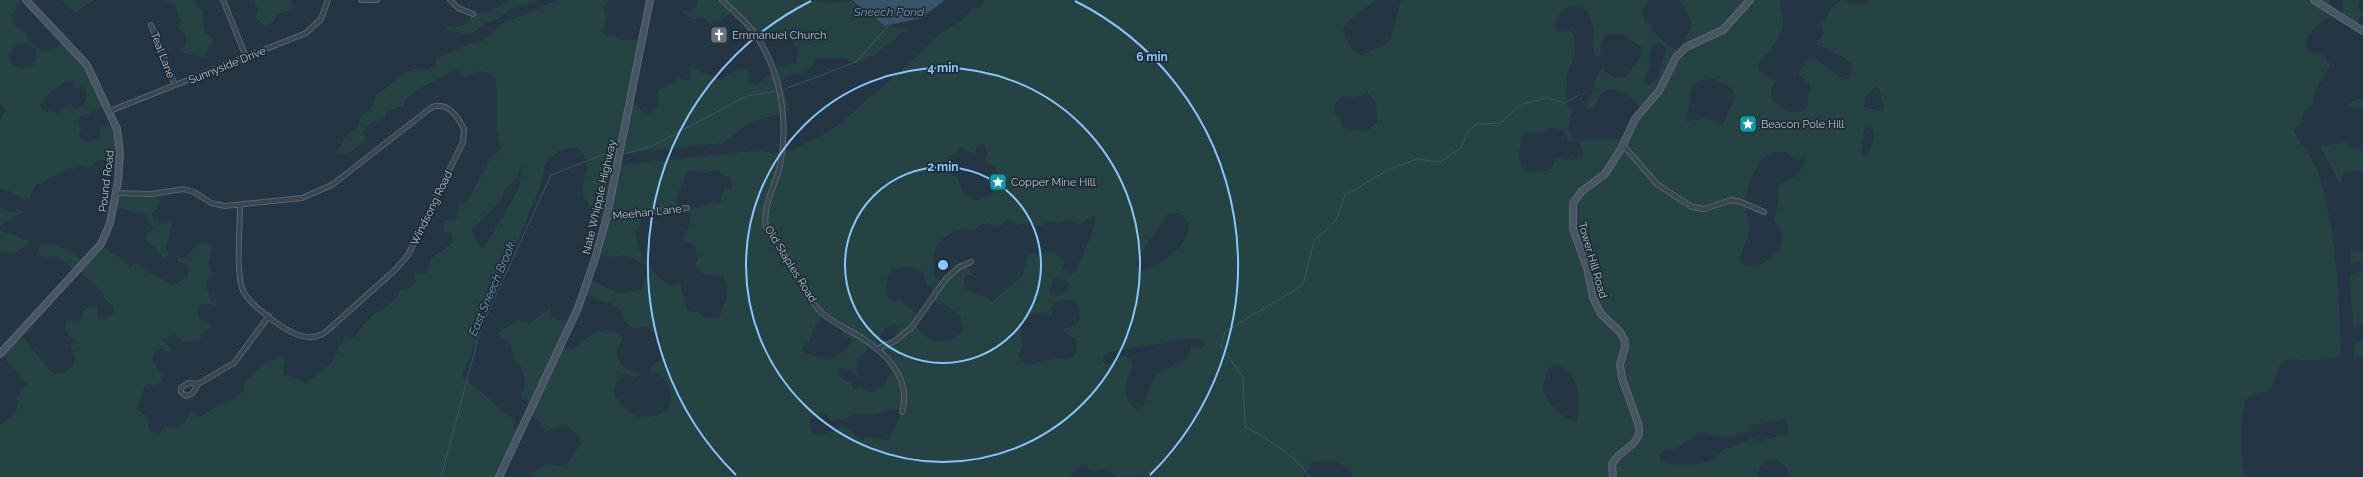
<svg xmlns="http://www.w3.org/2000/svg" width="2363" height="477" font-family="Raleway,sans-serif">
<rect width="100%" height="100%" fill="#243543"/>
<path fill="#264343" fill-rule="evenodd" d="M0 0H22L11 15C13 25 16 28 26 32L28 41 42 51 54 50 64 39 78 52 107 106 80 117 78 121 81 128 79 136 85 141 91 142 100 137V128L113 123 119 162C108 161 96 157 88 169L83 166 62 172 35 186 29 199C20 200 11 190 0 188V120L6 110 0 103ZM24 42 35 49 37 57 32 66 20 69 12 64 9 55 16 44ZM69 81 73 84 74 89 81 87 85 89C88 101 86 103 76 108L68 105 59 113 43 110 40 106C47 94 56 86 69 81Z
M62 0H94L75 13Z
M162 0H195L194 4 204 11C201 17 204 28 206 34L212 37 214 42 205 51 206 58 179 52C191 44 186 34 177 26L181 22 175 4Z
M253 0H290L296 9 278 14 273 22 265 27 256 17 258 9Z
M510 0H540L509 10 498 19 486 23 469 35 444 30 447 27C461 28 466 26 472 14L489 12Z
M558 0H608L603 8 606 17 602 33 624 40H641L629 103 639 106C641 112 644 113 650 113 658 109 662 98 657 91L674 82 679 75 682 81 691 80 690 68H694L704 74 705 73 722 80C729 71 738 67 749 70L748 81 757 85 764 78 773 75 772 69 796 62 798 50 789 37 783 40 780 33C772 29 766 33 759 38L732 11 725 19 710 23 700 17 693 20 682 12 694 10 698 0H811L827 3 851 1 885 26 908 28 870 58 855 63 844 58H817L814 60 813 67 802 73 786 76 782 82 789 110 784 113 751 122 723 143 620 154 617 165 761 150 773 153 793 150 837 126 906 66 941 33 964 19 972 8 980 7 984 0H1377C1365 8 1351 16 1343 28 1344 38 1352 53 1362 55L1390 42 1401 0H1649L1642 11 1644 20 1651 25C1654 36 1670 45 1679 53L1689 46 1686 36 1692 27 1691 18 1686 14V8L1680 0H1781C1778 9 1783 13 1783 21 1782 42 1767 50 1757 66L1764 76 1776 81 1771 88V100C1783 107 1788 115 1802 112L1807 106 1810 85 1798 74 1810 57C1825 60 1831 75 1846 79L1850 77 1852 66 1849 61 1841 56 1816 44 1823 34 1821 23 1826 19 1830 9 1842 0C1851 3 1862 9 1868 0H2330L2331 16C2319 25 2301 34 2308 51L2325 56 2330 65 2315 92 2312 105 2305 110 2302 120 2294 130C2295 136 2313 158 2317 169 2337 230 2339 293 2341 356 2328 360 2315 360 2301 360 2298 360 2293 358 2289 359 2276 363 2278 376 2272 386 2267 395 2255 391 2248 397 2239 405 2240 465 2245 477H1790L1786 467 1776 459 1765 461 1759 469 1757 477H1352L1349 468 1335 461 1312 462 1304 477H1146L1145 475 1115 477 1113 473 1101 469 1092 472 1085 465 1076 470 1069 477H535L534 472C550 459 550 468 566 465L581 443 579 435 563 425 546 431 537 419 528 415 532 405 521 397C521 393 523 391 524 388 527 378 522 363 513 358 512 347 512 342 501 339L499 332 517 321 530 323 551 307 549 316 570 323 560 345 572 350C589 337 603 320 623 338 621 342 618 346 617 350 615 364 629 371 640 374L636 378 624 374C619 377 612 389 615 395 618 400 620 400 621 406 627 410 634 416 640 417 644 418 649 416 653 416 677 412 674 387 659 373H649L651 366 660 360 662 352 659 335 646 327 632 328 623 319 622 310 609 303 582 294 588 279 618 293 641 290 648 273 646 265 633 258 621 255 611 258 597 253 605 221 597 219 583 194C581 181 592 168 584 155 576 140 554 151 548 161 544 167 543 178 541 185L462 376 516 422 513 427 520 430 498 477H0V424L15 414 19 401 16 398 27 384 1 354 16 336 19 339 24 335 31 348 53 374 66 373C76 363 78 358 70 345L74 341 66 331 65 324 70 320 79 322 83 316V311L88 307 98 308V316L105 319 113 314V306L105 299 101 291 78 270 75 272 60 258 36 256 40 245C59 242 71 250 84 263L98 248 102 251 105 248 131 266 134 263 172 285 187 278 190 271 187 265 178 261V256L184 258 198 243 206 242 212 249 208 262 214 275 208 278 206 285 211 301 216 300V306L202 303 197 311 201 320 211 322V327L204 331 199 341 183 342 173 333 163 340 172 349 168 352 163 348 155 351 152 359 163 376 162 381 155 386 146 383 137 409 149 418 148 427 151 432 159 433 165 426 178 428 185 423 191 411 197 418C205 414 212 408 220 405 234 398 242 398 246 380L253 375 265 361 276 359 280 354 286 360 283 367 284 374 307 383 329 365 338 352V347L343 344 344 336 348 339 355 336 363 325 375 313 382 310 398 296 400 290 411 287 415 281V273L420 274 427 272 431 258 453 243V237L450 232H445L442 224 447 220H453L457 217 459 203 468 201 492 155 498 152 501 147C492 124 500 101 495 77 483 67 476 72 464 78L458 71H451C441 81 403 90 404 107H399L386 112 384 119 370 123 363 132 366 139 350 153 335 155 347 134 358 127 361 116 372 108 376 95C389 88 401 71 416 69 420 69 425 70 429 70L434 65 437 58 468 44 482 41 503 23ZM1570 6C1598 1 1592 39 1594 53L1600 57 1602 41 1607 34H1623L1641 47 1642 55 1626 77 1614 78 1605 71 1604 66 1597 75 1592 93 1584 105 1588 109 1594 108C1596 104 1598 97 1601 94 1613 80 1636 99 1642 111 1638 118 1635 127 1630 133 1621 144 1594 137 1581 140L1573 137 1568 130 1570 117 1574 110 1566 104 1567 75 1575 54 1574 36 1569 30 1558 31 1554 24 1561 12ZM1659 42 1665 47V51L1658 79 1649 85 1645 83C1643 77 1647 74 1649 68 1650 58 1648 47 1659 42ZM1713 78 1717 82 1726 83C1744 100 1728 105 1724 123L1721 125 1707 117 1687 122C1685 113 1690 108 1690 99 1690 84 1697 80 1713 78ZM1876 87 1879 88 1884 108 1881 111 1864 107 1865 96ZM1367 92 1376 103 1377 122 1366 131 1344 129 1341 124 1342 119 1335 113V105L1341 97 1357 98ZM1868 127 1873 130C1874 140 1872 150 1865 157L1861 155 1864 130ZM1548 128H1555L1564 131 1568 141H1580L1583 155 1573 160 1556 158 1551 169C1544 171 1536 174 1529 172 1514 167 1519 142 1526 133H1543ZM983 145 988 155 984 161 995 167 998 177 993 193 976 200 965 195 957 177 950 174 952 154H957L960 147 974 154 977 147ZM1787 152 1796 161 1805 157 1807 160 1796 175 1778 186 1779 200 1774 221C1777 224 1782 229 1782 234 1786 252 1753 277 1739 261L1750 229 1745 202 1749 182 1763 157 1774 152ZM523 165 519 188 484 248 478 244 472 229 502 200 505 190 514 182ZM718 170 723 176H729L733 184 731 189H724L720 203 712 202 698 208H688C694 218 688 230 682 239L695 246 698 260 695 265 705 275 723 276C732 290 725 304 719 318H706L697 312 687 310 680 283 671 286C653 275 637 253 635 232L641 223V214L677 209 676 199 688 171H702L704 173ZM1179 213C1210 230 1161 267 1143 270L1136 264 1139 256 1168 214ZM1093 216H1096L1092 234 1075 272 1072 273 1062 270 1065 261 1052 252 1032 254 1028 256 1022 276 992 302C984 293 972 297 964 285V277L967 275 979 278 971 273 967 264 942 282 935 277C933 269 933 256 936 249 942 236 961 224 974 231L979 225 988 223 998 228 1006 220H1012L1017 225 1031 222 1037 227 1052 221 1060 224 1066 219 1079 224ZM908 267 916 268 923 273 928 286 936 292 932 300 938 304 947 305 961 317 963 331C959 336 958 335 953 338 936 346 928 339 915 326L921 316 903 304 902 300 893 301 887 296C885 286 886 277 892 269ZM1059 277 1068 282 1067 291 1058 295 1049 292 1054 280ZM1063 300H1071L1078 305 1080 319 1075 326 1063 328 1065 333 1076 339 1077 351 1073 357C1066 360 1060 358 1053 359 1039 361 1029 371 1018 356L1022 345 1021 321 1024 317 1042 313 1052 316 1051 309 1056 301ZM824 315 843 329 841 335 852 339V342L835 358 829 360 804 353 802 349 805 343H809L815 325ZM894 324 898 328 894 339 876 343 886 328ZM1183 338 1204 340 1206 344 1202 348 1195 346 1191 348 1188 358 1158 373 1150 386 1143 407 1139 409 1135 408C1113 384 1137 377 1131 360L1125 356H1120L1108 366 1102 361 1104 355C1130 345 1157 347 1183 338ZM870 345 895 369 888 375C885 387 882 389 870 392L860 386 856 390 853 389 852 382 843 380 837 372 840 368 848 369 859 378 856 363ZM1557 365C1580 372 1580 401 1577 420L1574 422C1562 417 1544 401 1543 388 1543 384 1545 379 1546 375 1547 370 1551 366 1557 365ZM903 409 889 440 872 437 860 439 850 429 842 426 818 436 813 433 809 421 811 417 824 413 832 421 843 420 853 414H877L885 410ZM1784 419 1788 425V433C1780 438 1767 438 1757 442L1751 437C1741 445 1734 445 1723 450 1719 453 1716 458 1711 460 1699 467 1674 466 1661 462L1659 456 1663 451 1675 449 1700 433 1724 438 1750 431 1753 425Z
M2343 0H2360L2358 9 2363 14 2356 25 2343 19Z
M2356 99H2363V109L2347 106Z
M2347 142 2350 148 2363 150V171L2344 172 2340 184 2320 147Z
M115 190 160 193 159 206 152 213 154 220 161 223 172 222 166 248 169 254 164 260 155 247 145 241 146 235 151 232 153 228 144 214 113 207Z
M0 207 10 212 25 211 0 226Z
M0 230 31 242 29 245 13 254 0 251Z
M2351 247 2355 252 2363 251V262L2350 264Z
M2363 269V325L2353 329 2350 276Z
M2363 341V358L2354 357V343Z"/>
<path fill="#37546b" d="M852 0H945L921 18 885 26Z"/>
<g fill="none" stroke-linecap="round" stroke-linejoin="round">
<path stroke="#37546b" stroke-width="1" d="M785 89 856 62 889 25
M625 154 652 146 747 96 776 91
M441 477 481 328 551 175 612 151
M1310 477C1292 454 1271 440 1245 427L1243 377 1221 346 1225 332 1303 285 1314 241 1336 220 1345 195 1390 169 1417 159 1440 162 1461 148 1467 133 1476 124 1500 123 1522 104 1547 98 1565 103 1579 95"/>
<defs>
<path id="street" d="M223 0 246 57
M361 0H377
M450 0 458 8 473 14
M722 0C733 11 747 22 756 35 781 73 789 121 780 166 775 185 762 208 766 227 769 235 776 240 781 246 795 267 803 294 821 312 832 323 846 328 859 336 886 353 912 378 902 412
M151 25 175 85
M110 111 306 33 321 19 328 0
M1623 145 1657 184 1692 207 1704 209 1731 200 1741 202 1764 212
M116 193 151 194 184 189 194 192 211 203 225 206 302 198 332 185 432 107C448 101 458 117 464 129L463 142 408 255 395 270 328 330C321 336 312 339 302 336 287 333 246 303 242 288 236 269 240 226 240 205
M607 216 687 208
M877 349 895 341 912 327 945 280 959 267 971 262
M188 383 198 384 192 394 186 396 181 392V388Z
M198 384 234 363 269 316"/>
<path id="secondary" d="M2314 0 2363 31
M0 354 101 244 110 223 118 181 120 153 117 129 87 65 26 0
M499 477 578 308 595 259 607 216 650 0
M1613 477 1612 464 1618 456 1634 443 1639 435V426L1622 378 1620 365 1625 347 1624 339 1620 332 1601 314 1593 298 1587 268 1573 229V203L1582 191 1605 174 1621 149 1635 119 1659 91 1676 57 1686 47 1723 30 1750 0"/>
</defs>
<use href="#street" stroke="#57656f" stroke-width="6"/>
<use href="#secondary" stroke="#57656f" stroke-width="8"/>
<use href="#street" stroke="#394752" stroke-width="4"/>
<use href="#secondary" stroke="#475665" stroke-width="5.5"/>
</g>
<g fill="none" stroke="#89c6fe" stroke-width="2">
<circle cx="943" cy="265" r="98"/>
<circle cx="943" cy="265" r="197"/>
<path d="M736 475A295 295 0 0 1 811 1M1075 1A295 295 0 0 1 1150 475"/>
</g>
<defs>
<symbol id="church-square" viewBox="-11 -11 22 22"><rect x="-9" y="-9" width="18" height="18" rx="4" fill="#6b7280" stroke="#1e2c37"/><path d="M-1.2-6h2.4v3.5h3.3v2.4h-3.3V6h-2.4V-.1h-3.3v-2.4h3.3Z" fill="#fff"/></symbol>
<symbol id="sight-square" viewBox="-11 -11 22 22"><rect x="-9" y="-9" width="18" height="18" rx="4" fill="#0f9aa8" stroke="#1e2c37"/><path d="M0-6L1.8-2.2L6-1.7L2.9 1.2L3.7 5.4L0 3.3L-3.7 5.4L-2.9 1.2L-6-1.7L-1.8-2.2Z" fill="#fff"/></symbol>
</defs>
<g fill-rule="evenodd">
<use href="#church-square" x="709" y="25" width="20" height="20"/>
<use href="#sight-square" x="1738" y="114" width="20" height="20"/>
<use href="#sight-square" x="988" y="172" width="20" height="20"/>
</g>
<g text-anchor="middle" stroke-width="3.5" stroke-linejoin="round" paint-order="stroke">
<g font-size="11" fill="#b6c2cc" stroke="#1e2c37" text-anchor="start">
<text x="732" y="39">Emmanuel Church</text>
<text x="1761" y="128">Beacon Pole Hill</text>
<text x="1011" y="186">Copper Mine Hill</text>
</g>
<g font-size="11" fill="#b6c2cc" stroke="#1e2c37">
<text transform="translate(163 55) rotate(69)" y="4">Teal Lane</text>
<text transform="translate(227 65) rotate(-22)" y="4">Sunnyside Drive</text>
<text transform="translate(106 181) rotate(-83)" y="4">Pound Road</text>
<text transform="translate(599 197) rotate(-77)" y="4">Nate Whipple Highway</text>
<text transform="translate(431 208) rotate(-64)" y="4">Windsong Road</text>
<text transform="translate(647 212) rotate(-6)" y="4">Meehan Lane</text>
<text transform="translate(1593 260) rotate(74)" y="4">Tower Hill Road</text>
<text transform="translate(791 264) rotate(58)" y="4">Old Staples Road</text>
</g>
<g font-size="12" font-style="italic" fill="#7496b1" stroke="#1e2c37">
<text x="889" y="16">Sneech Pond</text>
<text transform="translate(492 289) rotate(-67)" y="4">East Sneech Brook</text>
</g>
</g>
<circle cx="943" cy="265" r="6" fill="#89c6fe" stroke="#1e2c37" stroke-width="2"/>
<g font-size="12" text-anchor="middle" font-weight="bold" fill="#89c6fe" stroke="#1e2c37" stroke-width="3.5" stroke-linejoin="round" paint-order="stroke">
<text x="1152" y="61">6 min</text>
<text x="943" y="72">4 min</text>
<text x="943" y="171">2 min</text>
</g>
</svg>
